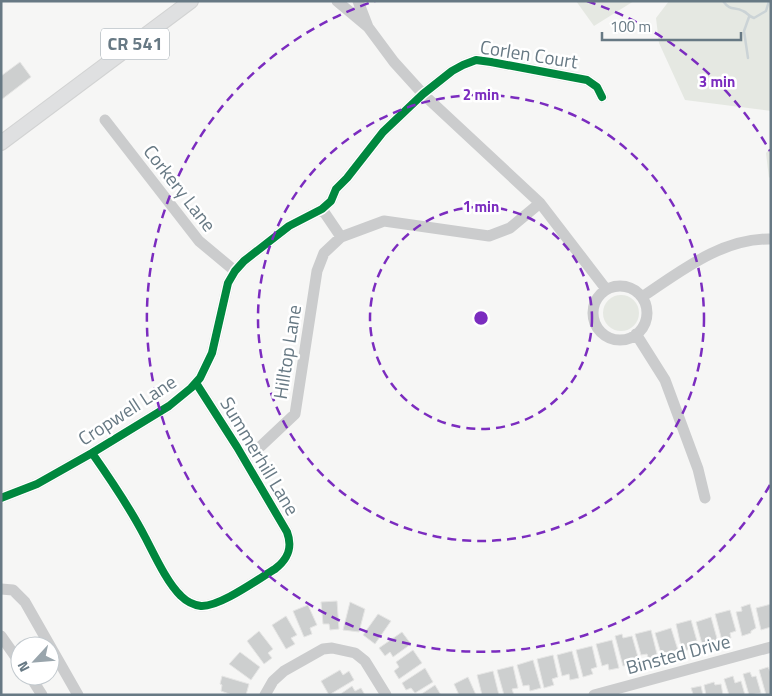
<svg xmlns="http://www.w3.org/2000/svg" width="772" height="696" font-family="'Titillium Web',sans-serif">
<rect width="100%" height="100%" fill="#f6f6f5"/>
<path fill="#e5e8e2" d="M576 1H634L594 26Z
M669 1H771V111L685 100 659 43 656 18Z
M771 147V176L769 178 766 153Z
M603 313a18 18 0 1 1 36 0a18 18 0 1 1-36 0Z"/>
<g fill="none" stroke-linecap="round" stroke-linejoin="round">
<path stroke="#cbd3d6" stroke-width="2.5" d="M723 1C731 12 734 6 743 11 748 13 748 16 754 18L766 11 769 1
M748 58 744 31 749 17"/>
</g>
<path fill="#cdcfcf" stroke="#e6e6e5" d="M20 62 31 77 1 100V76Z
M337 601 339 629 330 630 329 624H323L321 602Z
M350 602 365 609 359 632 343 630Z
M750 604 756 628 751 631V633L742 636 736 612 742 611 741 607Z
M771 604V627L761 630 756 608Z
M308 605 317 625 310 628 312 634 304 637 293 611Z
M730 610 736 631 730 633 731 638 722 641 715 614Z
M378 614 391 621 375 644 363 635Z
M286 616 297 635 291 638 295 644 286 649 272 625Z
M711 617 718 642 708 644V642L702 644 696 622Z
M691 620 697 641 690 643 692 649 682 651 676 624Z
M671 628 678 650 671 652 672 655 662 657 655 633Z
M651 630 658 658 649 660 647 654 641 655 635 634Z
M259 631 273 649 268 653 272 658 264 664 247 641Z
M402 632 411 644 393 657 390 652 385 656 379 648Z
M622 634 623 638 632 636 638 657 631 659 633 664 623 666 615 636Z
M612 640 619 668 609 670 608 664 602 666 596 644Z
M592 646 597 667 591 669 593 674 583 677 576 650Z
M413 650 422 663 399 679 394 671 399 667 396 662Z
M572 651 579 678 570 680 569 674 562 676 557 655Z
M240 652 260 667 251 680 229 664Z
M553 655 558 677 552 679 554 685 544 688 537 659Z
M533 660 541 688 530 691 529 685 523 686 517 665Z
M513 666 518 688 512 689 514 695H504L497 670Z
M768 667 771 673V695H766L759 670Z
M425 668 433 682 415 693 411 688 406 690 402 683Z
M340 670 343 675 349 671 354 680 329 695 321 681Z
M493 671 499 695H482L477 675Z
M750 672 752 677 756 676 761 693 749 695 743 674Z
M222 676 249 684 246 695H232L221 691 222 685 220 684Z
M733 676 735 683 741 681 745 695H729L724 679Z
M468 677 476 695H459L454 684Z
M714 682 715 685 721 684 723 695H706L704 685Z
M435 685 441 695H420Z
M352 686 355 691 361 688 365 695H339Z
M701 686 703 695H690L693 694 691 688Z"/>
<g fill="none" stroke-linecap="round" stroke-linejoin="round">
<defs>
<path id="major" d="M1 143 191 1"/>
</defs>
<use href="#major" stroke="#d2d3d3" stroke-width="16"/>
<path stroke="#cbcccd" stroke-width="11" d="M337 1 368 27 358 1
M368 27 394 62 423 94 540 203 606 289
M105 120 199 241 235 271
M322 209 341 237
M593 313a27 27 0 1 1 54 0a27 27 0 1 1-54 0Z
M642 297C681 271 722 238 771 239
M636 334 665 380 698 469 705 498
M92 453C111 480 130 508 145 537 154 554 167 583 181 596 186 601 193 605 201 606 220 607 258 579 275 569 288 559 293 548 287 532L237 447 196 383
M243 458 261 446 295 414 317 271 324 253 341 237 384 221 489 236 510 228 540 203
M1 498 37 484 92 453 169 406 191 388 200 378 212 353 228 283 235 271 244 261 289 226 322 209 331 201 336 189 347 178 383 132 423 94 452 71 463 65 476 60 491 62 587 80 597 87 602 97
M1 589 13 590 25 602 78 695
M1 636 20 663
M30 676 42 695
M265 695 273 681 284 671 323 649 332 648 355 653 365 661 386 695
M594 695 771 647"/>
<use href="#major" stroke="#dfe0e1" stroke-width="14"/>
<defs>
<path id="cycleway" d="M92 453C111 480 130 508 145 537 154 554 167 583 181 596 186 601 193 605 201 606 220 607 258 579 275 569 288 559 293 548 287 532L237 447 196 383
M1 498 37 484 92 453 169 406 191 388 200 378 212 353 228 283 235 271 244 261 289 226 322 209 331 201 336 189 347 178 383 132 423 94 452 71 463 65 476 60 491 62 587 80 597 87 602 97"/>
</defs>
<use href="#cycleway" stroke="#fff" stroke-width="11"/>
<use href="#cycleway" stroke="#00873e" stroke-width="8"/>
</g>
<g fill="none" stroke="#7b2cbf" stroke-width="2.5" stroke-dasharray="9 6">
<circle cx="481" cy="318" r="111"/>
<circle cx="481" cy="318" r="223"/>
<path d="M770 485A334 334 0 1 1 375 1M587 1A334 334 0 0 1 770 151"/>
</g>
<g text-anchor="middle" stroke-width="5" stroke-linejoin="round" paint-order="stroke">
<rect fill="#fff" stroke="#95a1a9" stroke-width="1" x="101" y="28.5" width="68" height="31" rx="4"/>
<g font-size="18" font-weight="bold" fill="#677984">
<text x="135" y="50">CR 541</text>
</g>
<g font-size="19" fill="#677984" stroke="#fff">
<text transform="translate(529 54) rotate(9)" y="7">Corlen Court</text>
<text transform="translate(180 188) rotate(52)" y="7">Corkery Lane</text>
<text transform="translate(287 352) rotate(-81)" y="7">Hilltop Lane</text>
<text transform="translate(127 410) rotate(-33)" y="7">Cropwell Lane</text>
<text transform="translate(260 456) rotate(59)" y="7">Summerhill Lane</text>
<text transform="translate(678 654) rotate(-15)" y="7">Binsted Drive</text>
</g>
</g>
<circle cx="481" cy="318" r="8" fill="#7b2cbf" stroke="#fff" stroke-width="2.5"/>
<g font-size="15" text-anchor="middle" font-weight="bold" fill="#7b2cbf" stroke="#fff" stroke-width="5" stroke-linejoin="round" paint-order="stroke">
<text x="717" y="87">3 min</text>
<text x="481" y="100">2 min</text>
<text x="481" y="212">1 min</text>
</g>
<rect width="772" height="696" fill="none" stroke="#677984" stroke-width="5"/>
<g transform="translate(35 661) rotate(244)"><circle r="24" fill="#ffffff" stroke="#c2c9ce"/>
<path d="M0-4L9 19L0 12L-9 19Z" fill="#99a5ac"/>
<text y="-8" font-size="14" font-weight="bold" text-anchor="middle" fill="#677984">N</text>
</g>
<path d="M602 32v8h139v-8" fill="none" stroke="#677984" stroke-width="2.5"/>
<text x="610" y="32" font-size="15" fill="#677984" stroke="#ffffff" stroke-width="4" paint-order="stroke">100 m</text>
</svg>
